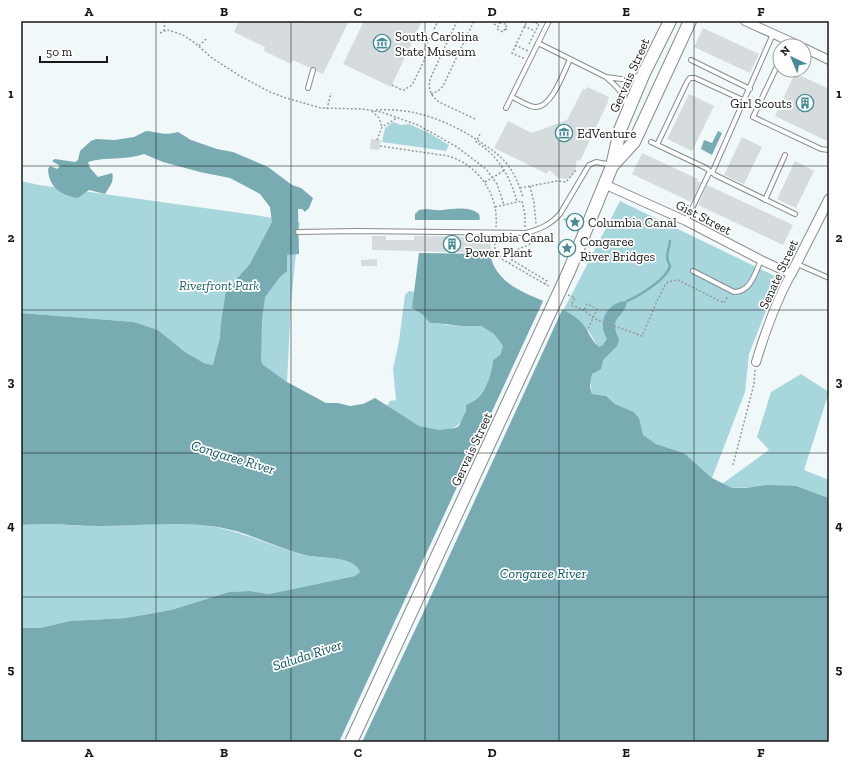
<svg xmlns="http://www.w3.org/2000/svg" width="850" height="763" font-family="'Zilla Slab',serif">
<rect width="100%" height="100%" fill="#f1f8f9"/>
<path fill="#a8d6dd" d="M393 122 401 125 409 124 429 133 449 145 446 151 382 142 385 128Z
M21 181 39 185 255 215 300 223 298 232 291 304 287 382 262 364 231 368 204 363 185 352 158 330 134 322 21 313Z
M620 201 779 278 749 354 745 392 712 478 684 453 656 444 642 435 639 418 634 412 615 404 606 396 592 394C588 378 597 363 596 347 595 333 574 316 563 311Z
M409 291 415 292 412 308 423 315 430 323 461 326H481L494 334 503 346 500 355 493 360C492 371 487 391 478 399 474 401 470 403 466 405 467 432 439 434 419 426 408 421 397 412 387 406L390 401 396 400 393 369 399 341 405 295Z
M801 374 829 392 804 470 829 480V498L796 486 732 488 722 484 769 450 757 437 771 392Z
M34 523C56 524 78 526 101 526 137 526 173 521 209 526 243 531 272 547 305 555 320 559 354 555 360 572L355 576 269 594 250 591 229 592 171 610 126 618 70 621 40 628H21V525Z"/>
<path fill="#78abb2" d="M146 131C159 132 165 136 178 132L191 140 217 149 233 152 268 167 292 185 301 188 313 198 309 208 305 212 302 209H298L299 254 287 255V271L280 277 265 297 262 319 261 360 262 364 287 382 326 403H338L350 406 363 404 375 398 419 426 439 430 455 428 459 426 466 411V405C470 403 474 401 477 399 487 391 492 371 493 360L500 355 503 346 494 334 481 326H461L446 324 430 323 423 315 412 308 419 253 490 254C491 258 492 262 494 266 509 297 557 299 581 322 587 328 593 344 599 347L603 345 607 339C605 335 603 331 603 327 602 313 613 301 627 301 625 319 607 316 619 339L617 346 603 360 601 369 592 374 590 387 592 394 606 396 615 404 634 412 639 418 643 435 656 444 684 453 712 478 732 488H745L767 485 796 486 829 498V742H21V628H40L70 621 126 618 171 610 229 592 250 591 269 594 355 576 360 572C354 555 320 559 305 555 281 549 259 538 236 531 191 519 145 526 100 526 74 526 47 522 21 525V313L134 322 158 330 185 352 204 363 213 365 220 338 221 323 226 291 250 264 272 222 270 207 260 194 230 178 200 172 163 162 144 154C126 161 106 156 88 162L90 168 98 177 112 173C115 180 109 188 105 194L89 190 78 198C61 195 49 188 48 169L50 166 57 169 60 166 52 161 55 159 75 162 78 160 80 151 91 141 96 139 115 140 134 137Z
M718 131 722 133 712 155 701 149 704 140 712 143Z
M426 209C431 209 436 211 442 210 453 209 469 206 479 214L480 218 479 220H415V214L419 210Z"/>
<path fill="#f1f8f9" d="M544 299 563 308 424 611 362 742H339Z"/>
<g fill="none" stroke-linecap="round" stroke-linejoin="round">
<path stroke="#78abb2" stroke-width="2.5" d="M627 301C639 296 667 279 670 266 664 254 669 252 670 241"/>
</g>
<path fill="#d6dcdd" d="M239 21H349L323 74 316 71 314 67 310 68 293 60 291 64 264 51 265 47 234 32Z
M364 21H422L391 87 343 64Z
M703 28 759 54 750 73 694 47Z
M795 73 829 89V142L775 116Z
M587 87 609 97 607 101 608 102 580 161 577 160 575 171 572 176 566 179 558 178 549 170 547 174 494 148 508 121 532 133 567 120 583 89 585 90Z
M689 94 714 106 692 151 667 139Z
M742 137 762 147 744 184 724 175Z
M371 139 381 140 379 150 370 149Z
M642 153 698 179 697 181 701 182 691 202 632 174Z
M795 161 814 171 796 208 777 199Z
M707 185 793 225 783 245 698 205Z
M372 236H386V240H414V236L491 237V253L372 250Z
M377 259V266H361V260Z"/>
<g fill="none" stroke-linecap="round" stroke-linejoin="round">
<defs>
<path id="service" d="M538 43 606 77 621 79H630L640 75
M691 60 750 89
M780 60 753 117 821 149 829 150
M606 77C615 85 624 93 627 105
M308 88 313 70
M512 97C519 100 527 106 535 107 551 109 564 72 570 59
M506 108 549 21
M651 142 706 168 715 175 795 214
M657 145 687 82 690 78H695L745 101
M712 173 773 34
M765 200 785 155
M686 221 710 171
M298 232 356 231 526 233C540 229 550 225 560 214L589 165 596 162 612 165
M797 264 829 278
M693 271 734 292C751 292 755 273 761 260"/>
<path id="minor" d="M745 21 800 46
M804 48 829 60
M604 184 686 221 761 260 791 274C776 302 765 332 756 362"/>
<path id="tertiary" d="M791 274 829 199"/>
<path id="primary" d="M613 165 634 142 690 21
M569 271 612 166 620 130 644 73 670 21"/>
</defs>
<use href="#service" stroke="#878d8e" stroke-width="6"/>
<use href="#minor" stroke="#878d8e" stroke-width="10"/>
<use href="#tertiary" stroke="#878d8e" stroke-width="11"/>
<use href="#primary" stroke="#878d8e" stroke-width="14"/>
<path stroke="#959a9a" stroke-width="1.5" stroke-dasharray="2 2" stroke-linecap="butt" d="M457 21 431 77C427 87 430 95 439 102L475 119
M500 22 507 25 503 32 497 29Z
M494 24 498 26
M524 26 535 31
M505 29 509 30
M164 31 165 21
M160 33 167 30 171 31 183 35 195 43 212 58 240 76 270 92 286 98 321 108 362 109 381 112 418 125 457 147 486 169 497 184 504 205
M529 44 539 24 531 21
M515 45 528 51
M199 46 207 38
M523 57V58L512 53 527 21
M392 85 400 89 404 90 412 85 425 59 424 50 438 21
M431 94 438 91 443 86 474 21
M327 109 331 93
M376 110C414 107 452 122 483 144 492 150 500 155 507 164 515 174 519 185 523 197
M372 111 379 118 382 127
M480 134 476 142C499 156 511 178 517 202
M377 140 382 127 397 118
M380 146 448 156C479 165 499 195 496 227
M485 182 505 170
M530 186 534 203 536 224
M520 188 557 181 566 182 576 170
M495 207 522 201 525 215V227
M564 219 576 225
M495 239V255L550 287
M499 257 533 243 531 239
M509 264 512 260 547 281 544 285
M568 295 575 298 571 305 584 310 595 319 642 336 658 299 665 285 668 282 678 280 724 303 728 296
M582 333 588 329 597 309 587 304 584 310
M733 465 754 384 755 370"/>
<use href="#service" stroke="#fff" stroke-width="4"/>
<use href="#minor" stroke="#fff" stroke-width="8"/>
<use href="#tertiary" stroke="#fff" stroke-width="9"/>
<use href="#primary" stroke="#fff" stroke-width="12"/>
<defs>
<path id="primary-bridge" d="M351 742 569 271"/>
</defs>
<use href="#primary-bridge" stroke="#878d8e" stroke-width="14" stroke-linecap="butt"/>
<use href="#primary-bridge" stroke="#fff" stroke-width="12"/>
</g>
<path fill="none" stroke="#171919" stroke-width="1" stroke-opacity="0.55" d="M156 21V742M291 21V742M425 21V742M559 21V742M694 21V742M21 166H829M21 310H829M21 453H829M21 597H829"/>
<defs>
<symbol id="museum-ring" viewBox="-11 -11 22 22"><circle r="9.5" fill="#fff" stroke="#468c96" stroke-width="1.5"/><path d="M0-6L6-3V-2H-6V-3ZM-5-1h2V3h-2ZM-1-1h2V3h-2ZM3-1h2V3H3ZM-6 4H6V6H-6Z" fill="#468c96"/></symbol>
<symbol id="building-ring" viewBox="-11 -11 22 22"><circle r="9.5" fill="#fff" stroke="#468c96" stroke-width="1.5"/><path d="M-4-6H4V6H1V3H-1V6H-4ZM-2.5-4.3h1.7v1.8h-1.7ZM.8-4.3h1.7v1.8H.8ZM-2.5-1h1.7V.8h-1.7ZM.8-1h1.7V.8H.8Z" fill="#468c96"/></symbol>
<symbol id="sight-ring" viewBox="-11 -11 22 22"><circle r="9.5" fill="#fff" stroke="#468c96" stroke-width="1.5"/><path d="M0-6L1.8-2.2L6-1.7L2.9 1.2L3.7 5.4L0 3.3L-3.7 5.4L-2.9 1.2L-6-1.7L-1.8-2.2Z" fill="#468c96"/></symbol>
</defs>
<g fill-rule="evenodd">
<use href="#museum-ring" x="372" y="33" width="20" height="20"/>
<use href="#building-ring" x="795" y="93" width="20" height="20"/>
<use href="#museum-ring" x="554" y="123" width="20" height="20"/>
<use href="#sight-ring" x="565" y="212" width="20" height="20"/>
<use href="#building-ring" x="442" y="234" width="20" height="20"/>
<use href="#sight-ring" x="557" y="238" width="20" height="20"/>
</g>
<g text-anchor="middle" stroke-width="3.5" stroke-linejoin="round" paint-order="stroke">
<g font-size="13" fill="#171919" stroke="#fff" text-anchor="start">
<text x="395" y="41">South Carolina<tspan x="395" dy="15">State Museum</tspan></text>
<text x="792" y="108" text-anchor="end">Girl Scouts</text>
<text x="577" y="138">EdVenture</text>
<text x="588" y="227">Columbia Canal</text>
<text x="465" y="242">Columbia Canal<tspan x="465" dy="15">Power Plant</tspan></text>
<text x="580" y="246">Congaree<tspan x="580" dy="15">River Bridges</tspan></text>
</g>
<g font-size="13" fill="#171919" stroke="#fff">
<text transform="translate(629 75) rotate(-66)" y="5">Gervais Street</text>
<text transform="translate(704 217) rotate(27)" y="5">Gist Street</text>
<text transform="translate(778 274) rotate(-65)" y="5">Senate Street</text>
<text transform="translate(471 449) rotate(-65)" y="5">Gervais Street</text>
</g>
<g font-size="13" font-style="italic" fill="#1b6069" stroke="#fff">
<text x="219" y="290">Riverfront Park</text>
</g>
<g font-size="14" font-style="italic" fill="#0b565f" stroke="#fff">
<text transform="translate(233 457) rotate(17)" y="5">Congaree River</text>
<text x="543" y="578">Congaree River</text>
<text transform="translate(307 655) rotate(-18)" y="5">Saluda River</text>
</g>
</g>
<rect width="850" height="763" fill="none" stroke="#ffffff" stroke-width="44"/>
<g transform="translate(792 58) rotate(316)"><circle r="19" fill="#ffffff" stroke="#a2a3a3"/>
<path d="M0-3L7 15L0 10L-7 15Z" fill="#468c96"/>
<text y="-6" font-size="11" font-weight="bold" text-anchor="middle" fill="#171919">N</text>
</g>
<path d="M40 56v6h67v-6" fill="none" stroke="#171919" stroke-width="2"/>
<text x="46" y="56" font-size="12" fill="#171919" stroke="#ffffff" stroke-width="3" paint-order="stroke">50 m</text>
<rect x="22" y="22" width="806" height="719" fill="none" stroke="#171919" stroke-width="1.5"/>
<g font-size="13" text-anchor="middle" font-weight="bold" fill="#171919">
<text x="89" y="16">A</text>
<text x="224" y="16">B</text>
<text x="358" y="16">C</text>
<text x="492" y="16">D</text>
<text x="626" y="16">E</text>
<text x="761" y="16">F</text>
<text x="11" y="98">1</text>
<text x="839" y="98">1</text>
<text x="11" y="242">2</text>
<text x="839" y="242">2</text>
<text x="11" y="386">3</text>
<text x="839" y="386">3</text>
<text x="11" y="530">4</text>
<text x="839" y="530">4</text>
<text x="11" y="674">5</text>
<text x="839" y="674">5</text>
<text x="89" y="757">A</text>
<text x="224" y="757">B</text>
<text x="358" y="757">C</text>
<text x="492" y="757">D</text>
<text x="626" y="757">E</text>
<text x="761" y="757">F</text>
</g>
</svg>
